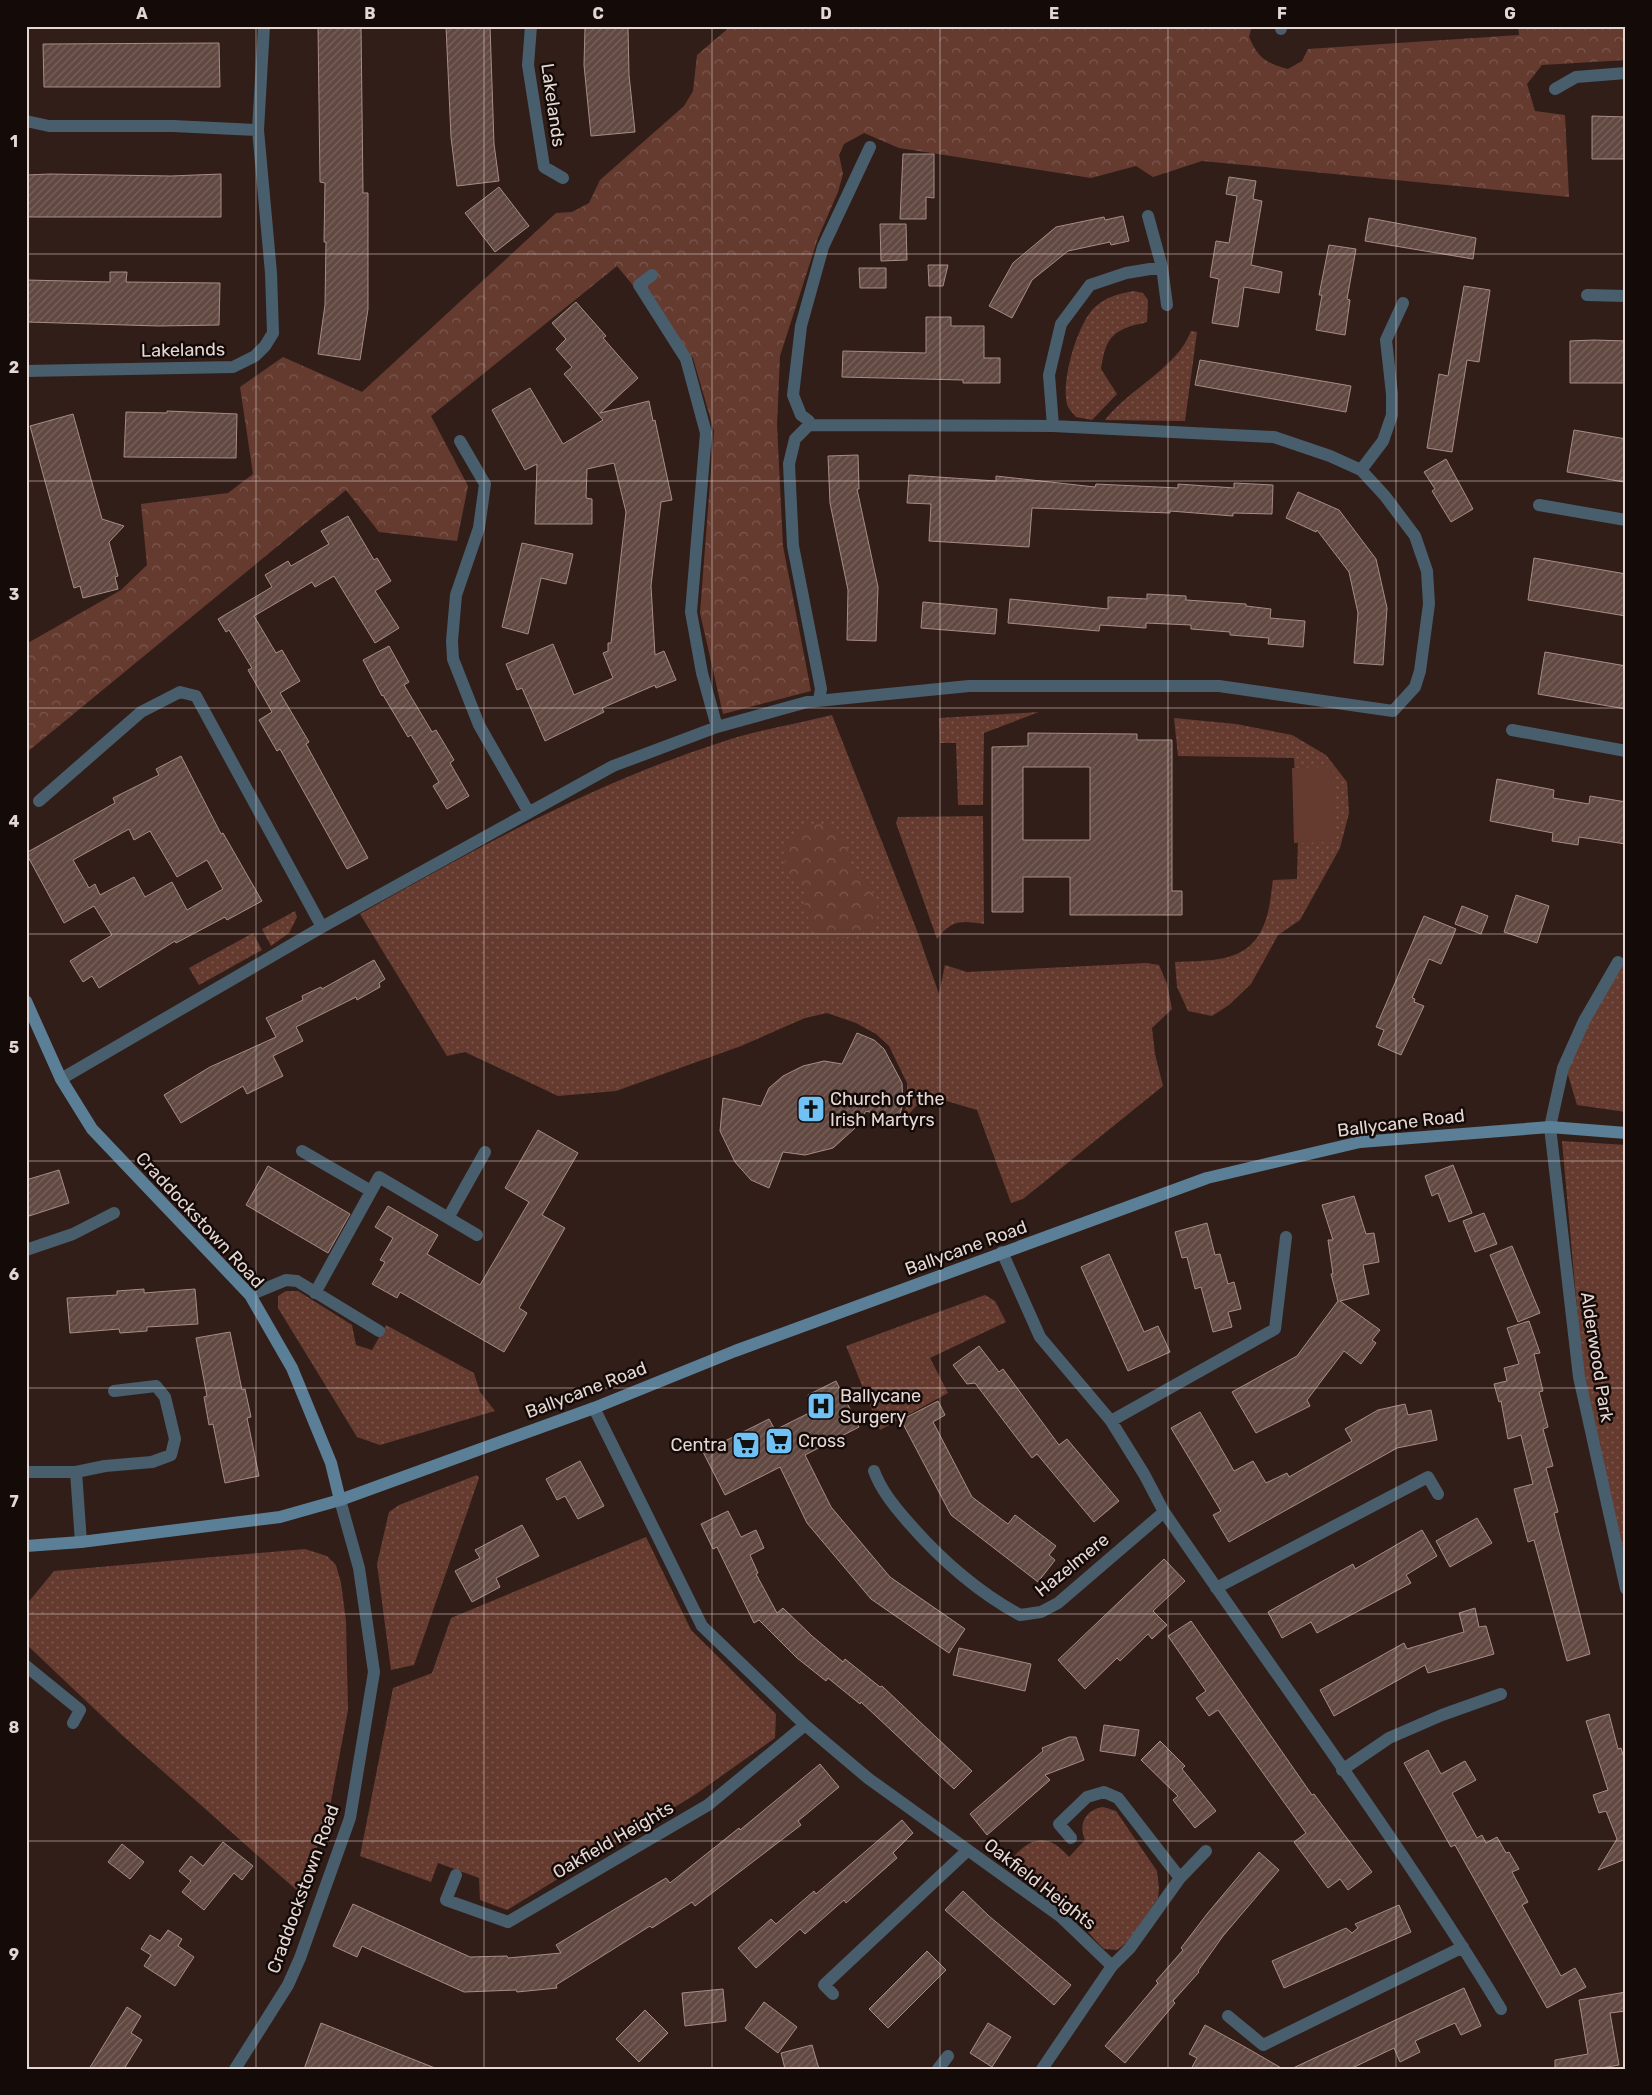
<svg xmlns="http://www.w3.org/2000/svg" width="1652" height="2095" font-family="Rubik,sans-serif">
<defs>
<pattern id="grass-dots" width="8" height="8" patternUnits="userSpaceOnUse" patternTransform="scale(1.25)"><rect width="8" height="8" fill="#653b30"/><path d="M2 2h.1M6 6h.1" fill="none" stroke="#7b574d" stroke-width="1.8" stroke-linecap="round"/></pattern>
<pattern id="park-crowns" width="20" height="18" patternUnits="userSpaceOnUse" patternTransform="scale(1.25)"><rect width="20" height="18" fill="#653b30"/><path d="M2 6a3 3 0 1 1 6 0M12 15a3 3 0 1 1 6 0" fill="none" stroke="#7b574d"/></pattern>
<pattern id="building-hatch" width="6" height="6" patternUnits="userSpaceOnUse" patternTransform="scale(1.25)"><rect width="6" height="6" fill="#614942"/><path d="M-1 1l2-2M0 6l6-6M5 7l2-2" fill="none" stroke="#78625c"/></pattern>
</defs>
<rect width="100%" height="100%" fill="#321e18"/>
<path fill="url(#grass-dots)" d="M1133 291 1143 293 1148 300 1147 322C1142 324 1137 324 1131 326 1107 334 1105 346 1101 369L1117 394 1092 420 1076 417C1073 413 1068 409 1067 404 1061 381 1077 325 1094 308 1105 297 1118 294 1133 291Z
M1191 331 1197 332 1185 421 1105 420C1129 389 1178 367 1191 331Z
M1039 712 984 733 983 805H958L956 743H940L939 718Z
M832 715 916 928 939 994 945 965 967 972 1147 963 1159 965 1167 984 1172 1009 1152 1028 1155 1054 1163 1086 1023 1199 1011 1203 977 1110 926 1095 909 1114H903L907 1105V1083L889 1046 876 1034 856 1023 827 1013 805 1018 741 1046 616 1091 558 1096 465 1052 447 1056 360 914C476 848 594 783 722 742 758 730 796 724 832 715Z
M1174 718 1236 724 1292 735 1326 755 1347 782 1349 813 1340 848 1300 920 1278 935 1251 984 1229 1005 1212 1016 1188 1011 1177 987 1175 962C1212 960 1250 964 1265 922 1270 909 1271 893 1273 880L1297 879 1298 837 1294 758 1178 756Z
M983 816 984 924C962 921 952 919 937 939L896 823 898 817Z
M295 911 297 917 289 933 271 946 262 929Z
M253 933 262 950 199 985 189 968Z
M1621 965H1626V1112L1577 1105 1566 1068 1586 1022Z
M1562 1141 1626 1145V1567L1583 1376Z
M286 1291H298L352 1325 356 1345 372 1350 386 1325 474 1373 480 1392 495 1411 380 1445 357 1437 278 1308V1296Z
M985 1295 995 1301 1006 1322 930 1358 948 1393 880 1430 846 1346Z
M477 1475 479 1478 414 1665 391 1670 377 1564 389 1512 399 1505Z
M646 1537 691 1630 776 1714 775 1738 696 1794 507 1910 480 1900 479 1878 438 1863 431 1882 360 1856 393 1688 432 1673 451 1618Z
M305 1549 327 1556 336 1565 341 1583 346 1621 348 1710 330 1806 302 1895 122 1735 26 1644V1605L54 1571Z
M1103 1807 1116 1811 1157 1871 1159 1888 1158 1898 1128 1942 1117 1950 1104 1949C1089 1935 1078 1918 1064 1905 1047 1889 1023 1883 1010 1861 1030 1836 1048 1832 1069 1857L1085 1840C1078 1824 1085 1810 1103 1807Z"/>
<path fill="url(#park-crowns)" d="M731 26H1252L1249 37C1258 58 1266 63 1288 69L1302 61 1308 49 1519 35 1518 26H1626V60L1542 65 1527 84 1535 111 1565 115 1569 197 1202 161 1153 177 1136 166 1091 178 899 148 864 133 844 144 839 155 843 174 838 192 818 238 780 356 777 425 783 546 811 691 723 714 700 613 714 431 693 358 617 266 431 416 468 486 457 541 379 532 346 490 26 753V644L121 590 147 565 141 504 228 493 253 474 240 387 283 357 362 392 556 213 572 212 589 203 600 180 684 106 693 91 697 55Z
M819 823C847 829 848 846 850 870 872 885 896 917 860 934 851 938 838 937 828 938 812 925 799 914 807 892L799 885 785 868C783 840 791 827 819 823Z"/>
<path fill="#653b30" d="M1333 767 1335 842 1294 843 1292 768Z"/>
<path fill="url(#building-hatch)" stroke="#a78c85" fill-rule="evenodd" d="M318 26H361L363 193H368V309L360 360 318 354 325 305 326 242H324L325 183 320 182Z
M446 26H490L494 144 499 181 457 186 451 137Z
M585 28H628L629 75 635 132 591 136 584 65Z
M219 43 220 87H44L43 44Z
M1592 116 1626 117V159H1592Z
M903 154H934V198L926 197V219H900Z
M50 174 171 176 221 174V217H26L27 175Z
M1229 177 1256 181 1253 199 1262 201 1251 265 1282 272 1279 293 1244 287 1238 327 1212 323 1219 279 1210 277 1216 241 1229 243 1237 196 1226 194Z
M499 187 529 226 495 252 465 213Z
M1123 216 1129 241 1111 245 1110 242 1068 251 1032 280 1012 318 989 306 1013 263 1056 227 1104 217 1105 220Z
M1369 218 1476 238 1473 259 1365 241Z
M880 224H906L907 260 881 261Z
M1329 245 1356 249 1347 299 1350 300 1345 335 1316 330 1322 295H1319Z
M928 265H948L943 286H929Z
M859 268H886V288H860Z
M110 272H127L126 282 220 283 219 325 159 326 27 322 26 280 110 282Z
M1464 286 1490 290 1479 362 1467 360 1452 452 1427 448 1439 374 1448 376Z
M576 302 606 336 603 338 638 378 600 413 649 401 653 421 655 420 672 500 661 502 655 551 651 586 655 655 664 651 676 680 656 688 655 685 602 708 604 712 545 741 522 688 517 690 506 664 553 644 574 695 613 678 603 653 608 651V643H611L626 512 614 463 587 469 586 498 592 499V524H535L537 464 525 470 492 410 530 388 563 444 603 420 564 374 572 367 556 349 566 339 552 323Z
M926 317H951V326H984V358H1000V383H963V380L842 377 843 351 926 353Z
M1594 340 1626 341V383H1570V341Z
M1200 360 1351 386 1346 412 1195 385Z
M167 411 237 414 236 458 124 457 126 412 167 413Z
M73 414 102 519 124 526 109 542 118 576 115 577 118 589 83 598 80 586 74 588 30 426Z
M1574 430 1626 439 1624 482 1567 472Z
M858 455 859 489H857L878 587 876 641 847 640 848 590 830 503 828 456Z
M1446 459 1473 509 1451 522 1432 491 1435 489 1424 472Z
M909 475 996 481V476L1095 487 1096 484 1178 488V484L1234 488V483L1273 485 1272 514 1233 513V516L1170 511V513L1032 508 1029 547 929 541 931 504 907 503Z
M1298 492 1339 510 1376 559 1387 608 1383 665 1354 663 1358 613 1349 572 1317 530 1316 532 1286 518Z
M348 516 374 560 377 558 391 581 375 591 399 628 375 643 334 576 315 587 312 582 254 616 276 653 282 650 300 681 280 693 309 742 306 744 368 858 347 869 280 749 277 751 259 720 272 712 248 670 252 668 229 630 226 632 218 619 272 587 265 575 288 561 291 566 329 544 321 531Z
M522 543 573 554 566 584 541 578 528 634 502 627Z
M1534 558 1626 574V616L1528 600Z
M1147 594 1186 596V600L1246 604V606L1271 609 1270 618 1305 621 1303 647 1268 644 1269 638 1230 635V632L1191 629V625L1146 623V628L1100 625 1099 631 1008 623 1010 599 1108 609V597L1147 599Z
M923 602 997 609 995 634 921 628Z
M389 646 409 682 404 685 432 732 436 730 454 760 450 763 469 796 447 809 433 786 439 782 411 735 408 737 383 695 382 696 363 660Z
M1545 652 1626 666V709L1538 694Z
M1028 733 1137 734V740H1172V891H1182V915H1070V877H1023V912H992V747L1028 746ZM1023 767H1090V840H1023Z
M181 756 221 834 223 833 262 901 227 920 225 917 176 943 175 941 99 988 92 976 83 982 70 961 112 935 94 906 64 923 26 853 115 803 113 798 159 775 156 769ZM129 829 134 840 150 831 177 877 207 860 223 889 187 910 172 882 145 897 134 877 100 895 95 884 89 888 73 860Z
M1497 779 1554 790 1553 798 1589 804 1590 796 1626 802V844L1579 837 1578 845 1552 841 1553 833 1490 821Z
M1516 895 1549 906 1537 943 1504 932Z
M1462 906 1488 916 1481 934 1455 924Z
M1424 916 1456 929 1441 964 1429 959 1412 998 1415 999 1414 1002 1424 1006 1401 1055 1378 1045 1384 1030 1376 1027Z
M374 960 385 979 379 983 380 987 357 1000 356 997 296 1027 303 1041 273 1056 283 1076 247 1094 243 1086 181 1123 164 1095 210 1067 276 1037 266 1018 303 1000 302 996 321 987 322 989Z
M857 1033 874 1040 884 1049 902 1083 903 1104 898 1120 866 1111 855 1128 833 1148 805 1155 783 1152 769 1188 751 1180 735 1162 720 1131 723 1098 761 1106 769 1088 783 1076 803 1066 824 1061 842 1064Z
M538 1130 578 1153 542 1215 565 1228 519 1308 527 1313 504 1352 400 1292 397 1298 372 1284 385 1262 380 1260 393 1238 375 1227 388 1206 438 1235 427 1254 480 1285 529 1202 505 1188Z
M1453 1165 1472 1213 1449 1222 1438 1193 1432 1196 1425 1176Z
M268 1166 350 1214 328 1253 246 1205Z
M59 1170 69 1203 26 1217V1180Z
M1354 1196 1366 1234 1374 1233 1379 1262 1363 1265 1369 1294 1340 1301 1380 1330 1372 1340 1376 1343 1361 1364 1344 1351 1307 1400 1310 1406 1256 1433 1232 1392 1297 1356 1338 1301 1331 1274H1333L1328 1240H1333L1322 1205Z
M1484 1213 1497 1244 1475 1252 1463 1221Z
M1207 1223 1215 1255 1220 1254 1228 1284 1234 1282 1241 1309 1228 1312 1232 1327 1213 1332 1201 1287 1195 1289 1187 1257 1182 1258 1175 1232Z
M1512 1246 1540 1313 1518 1322 1490 1255Z
M1109 1254 1144 1332 1158 1326 1170 1352 1128 1371 1081 1267Z
M144 1289V1293L195 1289 198 1324 147 1327V1331L120 1333 119 1329 70 1333 67 1298 117 1295V1291Z
M1529 1321 1540 1353 1534 1354 1543 1391 1539 1392 1548 1427 1543 1429 1553 1466 1546 1468 1558 1512 1554 1513 1590 1654 1567 1661 1534 1540 1528 1542 1514 1489 1533 1484 1521 1435 1508 1439 1501 1401 1499 1402 1494 1384 1507 1381 1504 1368 1519 1364 1507 1328Z
M230 1332 242 1390 245 1389 251 1417 247 1418 259 1476 225 1483 213 1424 209 1425 204 1397 207 1396 196 1338Z
M979 1346 999 1372 1003 1369 1059 1445 1067 1439 1119 1501 1094 1522 1037 1454 1032 1458 975 1383 967 1384 953 1365Z
M836 1381 859 1427 805 1455 831 1507 890 1577 965 1629 949 1653 871 1599 807 1523 780 1467 725 1495 703 1452 769 1419 775 1430 815 1410 808 1395Z
M938 1401 945 1415 933 1422 972 1497 1008 1524 1015 1515 1056 1546 1049 1555 1055 1560 1038 1582 951 1515 901 1420Z
M1405 1404 1408 1415 1431 1410 1437 1440 1397 1448 1229 1542 1213 1515 1221 1511 1171 1428 1200 1412 1234 1471 1253 1461 1266 1483 1287 1473 1289 1477 1352 1441 1345 1429 1378 1410Z
M580 1461 604 1506 578 1519 565 1496 557 1500 546 1479Z
M728 1511 741 1537 756 1530 764 1548 750 1555 758 1573 756 1574 777 1613 783 1608 812 1636 843 1662 845 1659 880 1687 882 1686 972 1771 954 1789 861 1702 860 1704 828 1678 826 1681 797 1658 759 1620 754 1623 717 1547 713 1549 701 1524Z
M1477 1518 1492 1543 1450 1567 1436 1541Z
M522 1525 539 1556 496 1578 500 1587 472 1602 455 1571 480 1558 475 1550Z
M1422 1530 1437 1556 1406 1575 1411 1583 1317 1633 1311 1622 1282 1638 1268 1612 1353 1564 1355 1569Z
M1164 1559 1185 1581 1153 1611 1167 1625 1152 1639 1148 1634 1120 1661 1117 1658 1085 1689 1058 1660Z
M1475 1608 1479 1627 1486 1626 1494 1654 1428 1673 1425 1665 1334 1716 1320 1690 1404 1643 1407 1649 1464 1632 1459 1613Z
M1191 1621 1312 1795 1314 1794 1372 1872 1348 1890 1340 1879 1328 1888 1294 1842 1306 1833 1218 1710 1209 1716 1196 1698 1206 1691 1168 1636Z
M959 1648 1031 1664 1025 1691 953 1675Z
M1609 1714 1618 1749 1621 1748 1626 1765V1859L1598 1870 1617 1839 1606 1811 1599 1813 1593 1795 1608 1790 1586 1721Z
M1104 1725 1139 1730 1135 1756 1100 1751Z
M1069 1737H1076L1084 1760 1045 1775 1050 1780 987 1835 970 1814 1043 1751 1042 1748Z
M1160 1741 1185 1766 1182 1769 1216 1811 1195 1828 1173 1800 1178 1796 1141 1760Z
M1428 1750 1441 1774 1465 1761 1476 1780 1452 1793 1477 1838 1482 1835 1486 1843 1497 1837 1506 1853 1509 1852 1519 1869 1512 1872 1528 1902 1522 1905 1561 1976 1575 1968 1586 1987 1547 2008 1455 1845 1451 1847 1404 1763Z
M820 1764 839 1787 798 1821 801 1825 695 1906 692 1902 652 1928 650 1926 556 1985 557 1988 517 1992 516 1990 464 1992 362 1946 357 1957 333 1946 353 1904 470 1957 507 1956 508 1958 561 1953 556 1945 666 1878 670 1883 739 1828 740 1830Z
M902 1820 913 1833 893 1853 897 1858 846 1903 844 1900 805 1934 800 1929 756 1968 738 1948 771 1919 776 1924 814 1891 816 1894Z
M223 1842 253 1866 242 1880 234 1873 204 1910 182 1892 191 1881 179 1871 191 1856 203 1866Z
M122 1844 144 1862 130 1879 108 1862Z
M1259 1852 1279 1870 1223 1936 1198 1971 1199 1972 1173 2001 1175 2003 1125 2063 1105 2046 1158 1983 1156 1981 1183 1950 1181 1948 1207 1914Z
M963 1891 989 1916 1071 1985 1054 2005 945 1910Z
M1399 1905 1411 1932 1284 1988 1272 1961 1346 1928 1352 1933 1358 1928 1355 1924Z
M168 1930 182 1939 178 1946 194 1957 175 1986 144 1966 151 1955 141 1949 150 1935 160 1941Z
M927 1951 946 1970 888 2028 869 2009Z
M1464 1988 1481 2026 1461 2035 1455 2023 1415 2041 1420 2052 1400 2062 1394 2048 1350 2069H1291Z
M723 1989 726 2021 685 2026 682 1993Z
M1626 1992V2011L1610 2013 1619 2065 1595 2069H1555V2060L1588 2054 1579 2000Z
M764 2002 797 2027 778 2053 745 2028Z
M127 2007 141 2016 131 2033 142 2040 124 2069H89Z
M645 2010 668 2033 639 2062 616 2039Z
M321 2023 435 2068 434 2069H304Z
M988 2023 1011 2037 992 2067 970 2053Z
M1205 2025 1245 2047 1283 2069H1191L1197 2058 1189 2054Z
M812 2045 819 2069H785L781 2053Z"/>
<g fill="none" stroke-linecap="round" stroke-linejoin="round">
<path stroke="#485e6d" stroke-width="12" d="M531 26 528 65 544 167 563 178
M1281 26V29
M1555 89 1576 77 1626 73
M26 121 49 126H173L258 130
M1148 216 1162 267 1167 305
M652 275 639 285 686 359 706 433 691 612 702 673 717 727
M1587 295 1626 296
M26 371 233 367 255 356 265 346 273 333 271 273 258 130 264 26
M1053 426 1049 375 1061 324 1090 285 1126 273 1162 267
M460 441 485 484 479 528 456 595 452 641 453 659 479 725 528 811
M1361 470 1383 441 1392 415V394L1386 340 1403 303
M1539 505 1626 520
M819 700 821 689 793 546 789 464 795 439 809 425V421L801 415 793 395 801 326 823 247 870 147
M1512 730 1626 751
M39 801 141 712 180 692 196 696 322 927
M1618 962 1584 1021 1563 1068 1550 1127 1579 1377 1626 1589
M61 1079 322 927 613 766 717 727 807 702 969 686H1219L1393 711 1415 687 1420 671 1429 604 1427 571 1415 536 1385 496 1361 470 1330 456 1274 437 1053 426 809 425
M302 1151 371 1191
M448 1218 485 1152
M26 1250 73 1234 114 1213
M1002 1252 1040 1337 1111 1421 1144 1474 1164 1512C1277 1677 1397 1838 1501 2009
M315 1293 379 1177 477 1235
M250 1295 286 1280 297 1281 379 1331
M594 1408 702 1626 805 1725 869 1779 1061 1917 1112 1966
M1111 1421 1275 1329 1286 1237
M874 1471C881 1490 894 1506 908 1522 941 1560 976 1591 1020 1615L1041 1612 1058 1603 1164 1512
M26 1472H76L81 1542
M76 1472 105 1466 152 1462 171 1455 175 1439 165 1397 156 1386 114 1391
M1216 1588 1428 1477 1438 1494
M26 1666 80 1710 73 1723
M1342 1770 1389 1738 1442 1715 1501 1694
M1071 1838 1059 1824 1087 1797 1104 1792 1118 1798 1180 1878
M456 1875 446 1900 508 1922 708 1805 805 1725
M833 1994 824 1985 968 1850
M1228 2016 1263 2045 1463 1947
M235 2069 288 1985 300 1958 350 1818 374 1672 359 1568 340 1500
M938 2069 948 2056
M1042 2069 1112 1966 1130 1948 1180 1878 1206 1851"/>
<path stroke="#5b7f97" stroke-width="12" d="M26 1001 61 1079 92 1129 250 1295 292 1368 331 1463 340 1500
M26 1546 81 1542 280 1517 340 1500 594 1408 735 1351 1207 1178 1360 1142 1550 1127 1626 1133"/>
</g>
<path fill="none" stroke="#e5d7d3" stroke-width="1" stroke-opacity="0.55" d="M256 26V2069M484 26V2069M712 26V2069M940 26V2069M1168 26V2069M1396 26V2069M26 254H1626M26 481H1626M26 708H1626M26 934H1626M26 1161H1626M26 1388H1626M26 1614H1626M26 1841H1626"/>
<defs>
<symbol id="church-square" viewBox="-11 -11 22 22"><rect x="-9" y="-9" width="18" height="18" rx="4" fill="#70c1f4" stroke="#140a08"/><path d="M-1.2-6h2.4v3.5h3.3v2.4h-3.3V6h-2.4V-.1h-3.3v-2.4h3.3Z" fill="#111"/></symbol>
<symbol id="hospital-square" viewBox="-11 -11 22 22"><rect x="-9" y="-9" width="18" height="18" rx="4" fill="#70c1f4" stroke="#140a08"/><path d="M-5-5h3v3.5h4V-5h3V5h-3V1.5h-4V5h-3Z" fill="#111"/></symbol>
<symbol id="supermarket-square" viewBox="-11 -11 22 22"><rect x="-9" y="-9" width="18" height="18" rx="4" fill="#70c1f4" stroke="#140a08"/><path d="M-6-5.5h2.5l.6 2H6L4.5 2H-2.5L-4.4-4H-6ZM-1.5 3.2a1.3 1.3 0 1 0 .1 0ZM3 3.2a1.3 1.3 0 1 0 .1 0Z" fill="#111"/></symbol>
</defs>
<g fill-rule="evenodd">
<use href="#church-square" x="795" y="1093" width="32" height="32"/>
<use href="#hospital-square" x="805" y="1390" width="32" height="32"/>
<use href="#supermarket-square" x="763" y="1425" width="32" height="32"/>
<use href="#supermarket-square" x="730" y="1429" width="32" height="32"/>
</g>
<g text-anchor="middle" stroke-width="5" stroke-linejoin="round" paint-order="stroke">
<g font-size="18" fill="#e5d7d3" stroke="#140a08">
<text transform="translate(553 105) rotate(82)" y="6">Lakelands</text>
<text transform="translate(183 350) rotate(-1)" y="6">Lakelands</text>
<text transform="translate(1401 1123) rotate(-7)" y="6">Ballycane Road</text>
<text transform="translate(200 1220) rotate(47)" y="6">Craddockstown Road</text>
<text transform="translate(966 1248) rotate(-20)" y="6">Ballycane Road</text>
<text transform="translate(1597 1357) rotate(81)" y="6">Alderwood Park</text>
<text transform="translate(586 1390) rotate(-21)" y="6">Ballycane Road</text>
<text transform="translate(1072 1565) rotate(-39)" y="6">Hazelmere</text>
<text transform="translate(613 1840) rotate(-30)" y="6">Oakfield Heights</text>
<text transform="translate(1040 1884) rotate(38)" y="6">Oakfield Heights</text>
<text transform="translate(303 1889) rotate(-70)" y="6">Craddockstown Road</text>
</g>
<g font-size="18" fill="#e5d7d3" stroke="#140a08" text-anchor="start">
<text x="830" y="1105">Church of the<tspan x="830" dy="21">Irish Martyrs</tspan></text>
<text x="840" y="1402">Ballycane<tspan x="840" dy="21">Surgery</tspan></text>
<text x="798" y="1447">Cross</text>
<text x="727" y="1451" text-anchor="end">Centra</text>
</g>
</g>
<rect width="1652" height="2095" fill="none" stroke="#140a08" stroke-width="55"/>
<rect x="28" y="28" width="1596" height="2040" fill="none" stroke="#e5d7d3" stroke-width="2"/>
<g font-size="16" text-anchor="middle" font-weight="bold" fill="#e5d7d3">
<text x="142" y="19">A</text>
<text x="370" y="19">B</text>
<text x="598" y="19">C</text>
<text x="826" y="19">D</text>
<text x="1054" y="19">E</text>
<text x="1282" y="19">F</text>
<text x="1510" y="19">G</text>
<text x="14" y="147">1</text>
<text x="14" y="373">2</text>
<text x="14" y="600">3</text>
<text x="14" y="827">4</text>
<text x="14" y="1053">5</text>
<text x="14" y="1280">6</text>
<text x="14" y="1507">7</text>
<text x="14" y="1733">8</text>
<text x="14" y="1960">9</text>
</g>
</svg>
